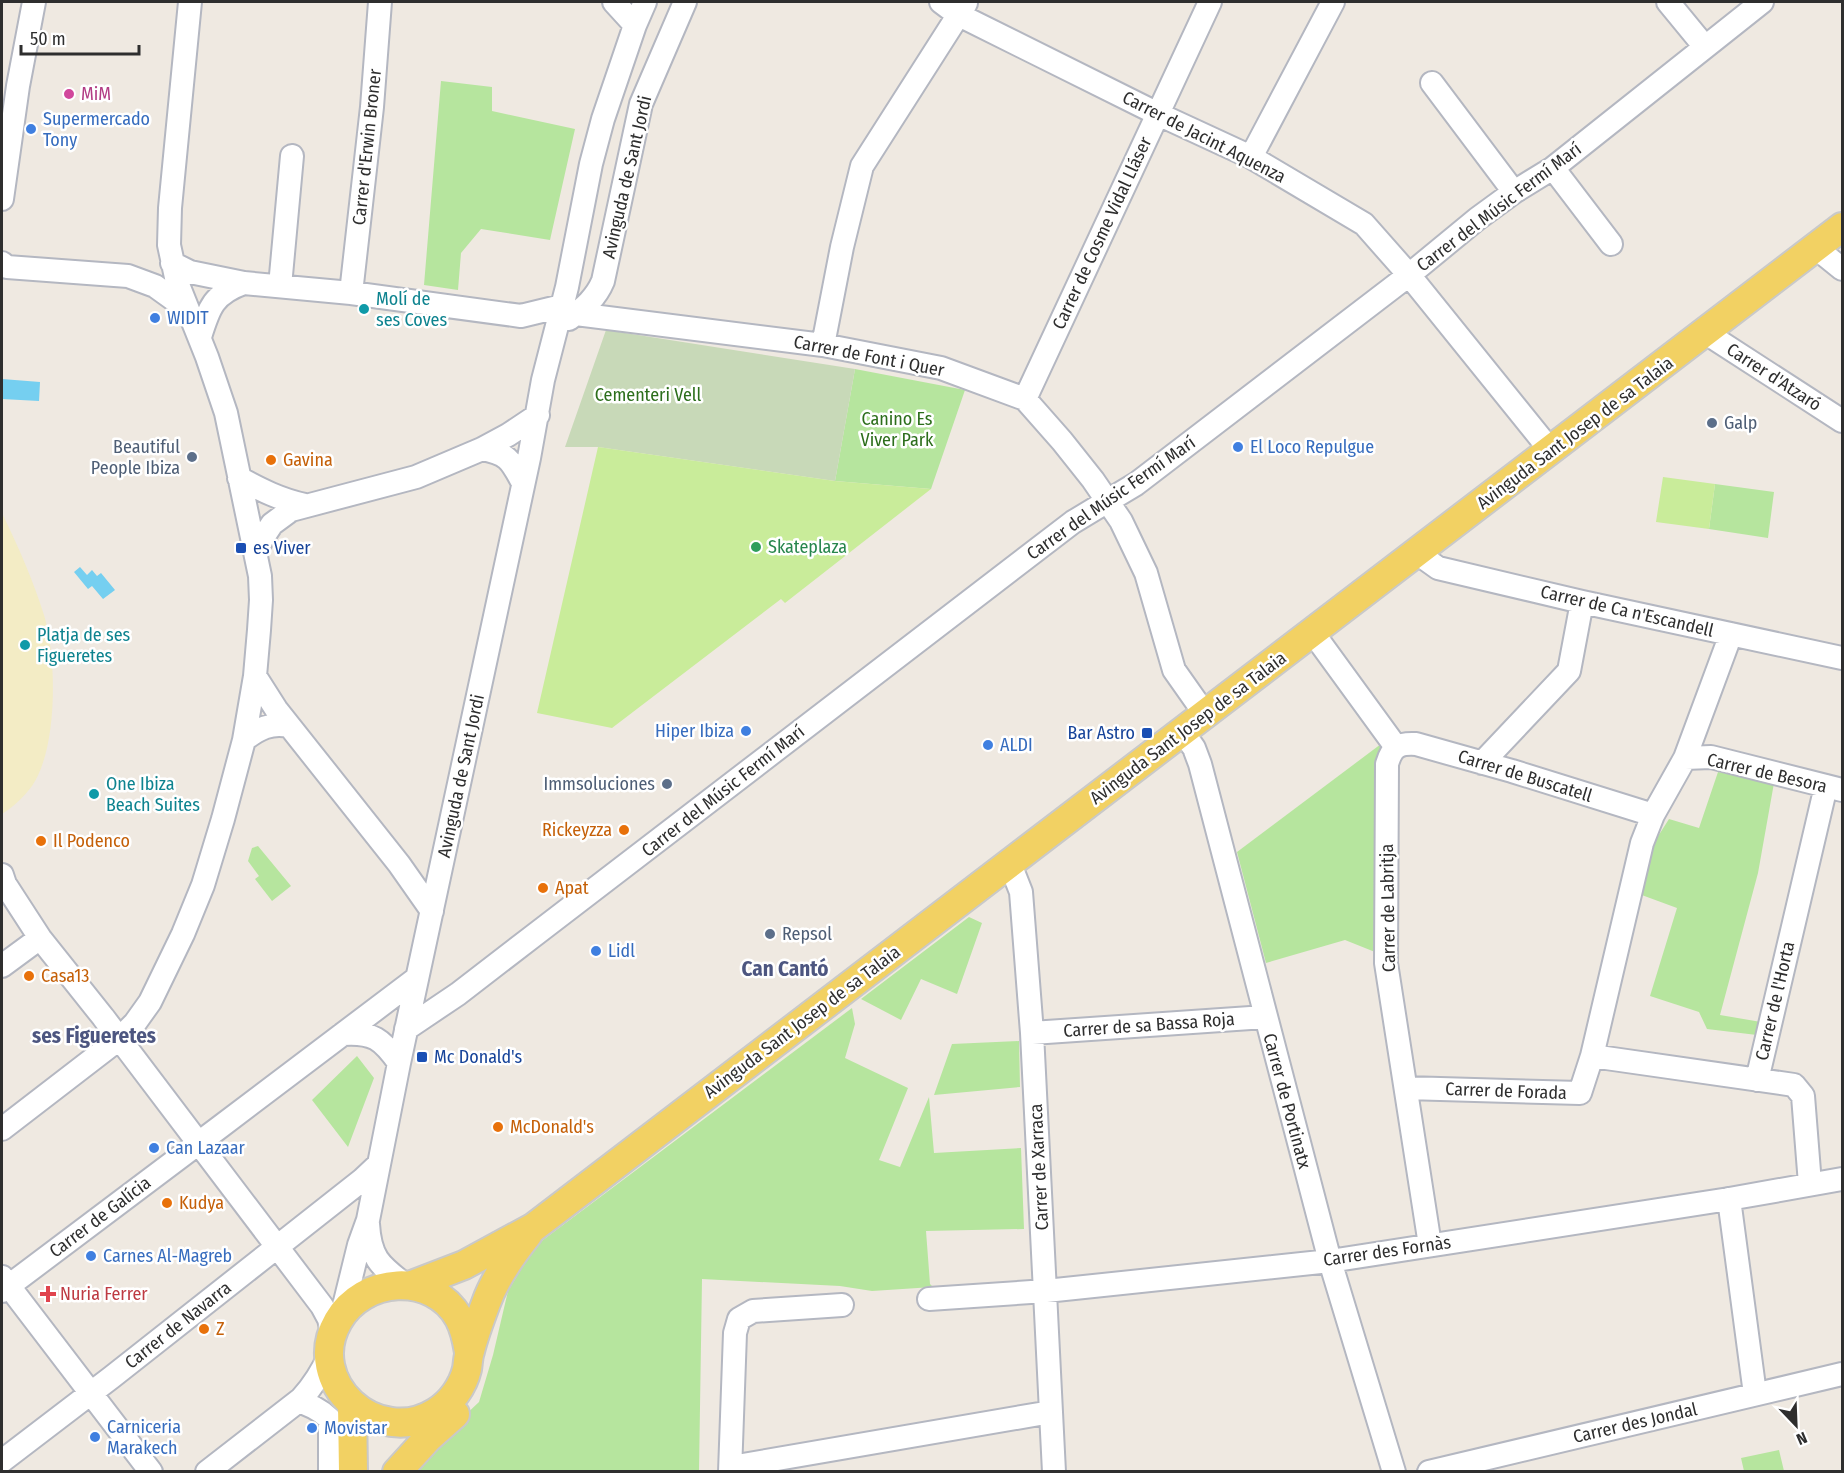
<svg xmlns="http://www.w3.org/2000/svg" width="1844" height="1473" font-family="'Fira Sans Condensed',sans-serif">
<rect width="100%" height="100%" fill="#efe9e1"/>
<path fill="#b6e59e" d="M441 81 492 87V111L575 129 550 240 481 229 461 253 458 290 424 285Z
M855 369 965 390 931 489 835 481Z
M1715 484 1774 492 1768 538 1709 529Z
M1381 744 1380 954 1345 940 1266 963 1237 852Z
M1718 772 1774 783 1758 873 1720 1015 1761 1022 1757 1035 1707 1029 1699 1012 1650 996 1677 908 1639 894 1648 852 1669 819 1699 828Z
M258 846 291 886 272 901 255 879 259 876 248 861 252 848Z
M969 917 982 923 957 994 921 979 901 1020 861 999Z
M852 1008 855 1024 845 1058 908 1088 879 1160 900 1167 929 1097 934 1153 1021 1148 1024 1229 926 1231 930 1284 933 1287 872 1291 840 1286 702 1279 699 1471 412 1472 442 1437 479 1402 493 1355 508 1291 535 1246Z
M1019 1041 1020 1087 934 1095 952 1044Z
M357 1056 374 1078 348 1147 312 1100Z
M1779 1450 1784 1471H1744L1741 1458Z"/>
<path fill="#f3ecc5" d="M2 513C18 546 33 580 44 615 57 658 58 748 32 786 24 797 13 807 2 814Z"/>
<path fill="#c8d9b8" d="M606 330 855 369 835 481 598 447H565Z"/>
<path fill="#c9ec9a" d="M598 447 835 481 931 489 785 603 781 599 612 728 537 713Z
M1663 477 1715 484 1709 529 1656 522Z"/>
<path fill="#75cff0" d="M2 379 40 382 39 401 2 399Z
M80 567 87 575 92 570 97 576 101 573 115 590 103 599 92 586 88 589 74 572Z"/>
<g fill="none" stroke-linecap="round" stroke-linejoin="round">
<defs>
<path id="minor" d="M614 2 635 25
M941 2 957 14 1158 114 1251 157 1364 224 1409 275 1551 451
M1668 2 1705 47
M1432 83 1514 192
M1251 157 1333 2
M1553 168 1611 244
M2 199 18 86 34 2
M1816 248 1842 269
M2 263 7 267 128 276 155 286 187 309
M172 263 190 272 244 283 351 293 521 316 562 306
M280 286 292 156
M351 293 372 107 380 2
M576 314 823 345 941 368 1025 399 1062 441 1093 480 1121 521 1146 573 1174 670 1205 714
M569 319C584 308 596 298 603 281L641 104 685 2
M1706 333 1842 421
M200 337C209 308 213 294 244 283
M823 345 842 247 862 166 966 3
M1025 399 1210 2
M482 449C509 454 511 461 523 483
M239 478C261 490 281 500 305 505
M256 552 262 539 272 524 291 510 416 477 482 449 508 435 538 415
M1417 553 1438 568 1582 602 1842 658
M1313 633 1396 747
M255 676 276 709 399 864 432 911
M1182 731 1194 748 1200 764 1330 1261 1394 1472
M244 740C258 729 271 722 289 726
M1685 758 1711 757 1842 790
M1482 763 1569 671 1582 602
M1010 864 1021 892 1032 1033 1054 1472
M2 875 5 884 40 938 103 1017 322 1306 329 1319 332 1333
M2 966 40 938
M406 1029 458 994 532 937 1073 522 1136 484 1409 275 1477 219 1514 192 1553 168 1762 2
M1032 1033 1265 1017
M343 1034C373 1032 382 1039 399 1063
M1592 1056 1642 843 1653 815 1685 758 1731 634
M1757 1080 1826 786
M1406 1088 1580 1093 1592 1056 1794 1085 1803 1096 1810 1184
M2 1129 119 1039 135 1023 150 1002 183 934 203 885 223 819 244 740 255 676 259 630 261 600 260 576 226 413 207 357 177 282 169 245 170 208 190 2
M1729 1199 1755 1394
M368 1224C370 1257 379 1265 404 1284
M1430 1245 1386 963 1387 764C1392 747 1398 743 1416 744L1512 771 1653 815
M2 1277 151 1472
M2 1291 220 1127 417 978
M929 1299 1046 1291 1330 1261 1729 1199 1842 1179
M342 1314 359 1245 368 1220 399 1063 529 458 543 380 567 287 591 164 603 119 635 25 645 2
M306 1404C333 1414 341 1433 352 1458
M330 1420V1472
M2 1461 112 1377 362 1180 379 1164
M731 1467 1051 1412
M207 1472 301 1399C314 1385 322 1372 330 1354
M730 1472 735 1333 739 1319 753 1311 842 1305
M1429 1472 1842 1374"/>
<path id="major" d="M412 1285 464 1265 534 1227 1842 227
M469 1352C467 1340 465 1329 459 1318 432 1271 363 1277 338 1321 303 1382 377 1449 436 1412 451 1403 463 1386 467 1369 468 1363 468 1357 470 1351 474 1335 480 1319 486 1303 495 1278 512 1254 528 1234
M352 1405 353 1472
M397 1472 428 1438 455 1414"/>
</defs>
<use href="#minor" stroke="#b4b7c1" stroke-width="26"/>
<use href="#major" stroke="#c9c9c9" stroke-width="32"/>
<use href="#minor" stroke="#fff" stroke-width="22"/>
<use href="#major" stroke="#f2d163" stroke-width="28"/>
</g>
<circle fill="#d1479c" stroke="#fff" stroke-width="2" cx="69" cy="94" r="6"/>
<g fill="#3f7fe0" stroke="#fff" stroke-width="2">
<circle cx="31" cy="129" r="6"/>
<circle cx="155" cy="318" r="6"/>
<circle cx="1238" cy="447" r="6"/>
<circle cx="746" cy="731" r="6"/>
<circle cx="988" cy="745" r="6"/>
<circle cx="596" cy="951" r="6"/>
<circle cx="154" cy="1148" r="6"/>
<circle cx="91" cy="1256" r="6"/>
<circle cx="312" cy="1428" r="6"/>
<circle cx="95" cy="1437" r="6"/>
</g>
<g fill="#0f9aa8" stroke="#fff" stroke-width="2">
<circle cx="364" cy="309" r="6"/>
<circle cx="25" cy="645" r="6"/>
<circle cx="94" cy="794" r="6"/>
</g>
<g fill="#5c6f8a" stroke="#fff" stroke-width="2">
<circle cx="1712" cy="423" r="6"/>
<circle cx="192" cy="457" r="6"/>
<circle cx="667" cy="784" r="6"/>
<circle cx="770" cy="934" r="6"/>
</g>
<g fill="#e8710a" stroke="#fff" stroke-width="2">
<circle cx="271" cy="460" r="6"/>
<circle cx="624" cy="830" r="6"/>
<circle cx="41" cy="841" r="6"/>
<circle cx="543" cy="888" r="6"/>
<circle cx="29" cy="976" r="6"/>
<circle cx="498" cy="1127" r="6"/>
<circle cx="167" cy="1203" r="6"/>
<circle cx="204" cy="1329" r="6"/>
</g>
<circle fill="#2e9e5b" stroke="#fff" stroke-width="2" cx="756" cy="547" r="6"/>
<g fill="#1a4fb4" stroke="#fff" stroke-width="2">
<rect x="235" y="542" width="12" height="12" rx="3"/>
<rect x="1141" y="727" width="12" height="12" rx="3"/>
<rect x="416" y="1051" width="12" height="12" rx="3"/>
</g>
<path fill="#e0444e" stroke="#fff" stroke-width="2" d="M45 1285h6v6h6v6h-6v6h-6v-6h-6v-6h6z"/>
<g text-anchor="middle" stroke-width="5" stroke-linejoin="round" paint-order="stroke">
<g font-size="18" fill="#b23c85" stroke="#fff" text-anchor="start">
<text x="81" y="100">MiM</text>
</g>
<g font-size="18" fill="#366cbe" stroke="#fff" text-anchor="start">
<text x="43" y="125">Supermercado<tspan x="43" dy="21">Tony</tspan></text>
<text x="167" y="324">WIDIT</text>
<text x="1250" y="453">El Loco Repulgue</text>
<text x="734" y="737" text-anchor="end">Hiper Ibiza</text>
<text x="1000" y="751">ALDI</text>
<text x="608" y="957">Lidl</text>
<text x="166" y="1154">Can Lazaar</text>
<text x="103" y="1262">Carnes Al-Magreb</text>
<text x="107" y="1433">Carniceria<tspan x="107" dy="21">Marakech</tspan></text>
<text x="324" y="1434">Movistar</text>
</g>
<g font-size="18" fill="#2e2e2e" stroke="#fff">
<text transform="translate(1204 137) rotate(27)" y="6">Carrer de Jacint Aquenza</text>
<text transform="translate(367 147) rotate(-84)" y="6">Carrer d'Erwin Broner</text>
<text transform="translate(627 177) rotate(-77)" y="6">Avinguda de Sant Jordi</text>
<text transform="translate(1499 207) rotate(-37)" y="6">Carrer del Músic Fermí Marí</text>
<text transform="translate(1102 233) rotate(-65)" y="6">Carrer de Cosme Vidal Lláser</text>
<text transform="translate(869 356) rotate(11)" y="6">Carrer de Font i Quer</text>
<text transform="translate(1774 377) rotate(33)" y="6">Carrer d'Atzaró</text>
<text transform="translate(1575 433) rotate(-37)" y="6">Avinguda Sant Josep de sa Talaia</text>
<text transform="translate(1111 498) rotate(-35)" y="6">Carrer del Músic Fermí Marí</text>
<text transform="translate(1627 611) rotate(13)" y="6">Carrer de Ca n'Escandell</text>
<text transform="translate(1188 728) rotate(-37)" y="6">Avinguda Sant Josep de sa Talaia</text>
<text transform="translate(1767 773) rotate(13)" y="6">Carrer de Besora</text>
<text transform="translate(461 776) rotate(-78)" y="6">Avinguda de Sant Jordi</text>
<text transform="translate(1525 776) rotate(17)" y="6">Carrer de Buscatell</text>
<text transform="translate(723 791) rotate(-38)" y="6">Carrer del Músic Fermí Marí</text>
<text transform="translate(1388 908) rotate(-91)" y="6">Carrer de Labritja</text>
<text transform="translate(1775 1001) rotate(-77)" y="6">Carrer de l'Horta</text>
<text transform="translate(802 1022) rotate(-37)" y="6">Avinguda Sant Josep de sa Talaia</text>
<text transform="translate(1149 1025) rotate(-4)" y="6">Carrer de sa Bassa Roja</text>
<text transform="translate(1506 1091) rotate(2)" y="6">Carrer de Forada</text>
<text transform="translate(1287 1101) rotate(75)" y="6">Carrer de Portinatx</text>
<text transform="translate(1039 1167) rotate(-93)" y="6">Carrer de Xarraca</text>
<text transform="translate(100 1217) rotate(-37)" y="6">Carrer de Galícia</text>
<text transform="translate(1387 1251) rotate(-8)" y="6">Carrer des Fornàs</text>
<text transform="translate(178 1325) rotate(-38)" y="6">Carrer de Navarra</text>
<text transform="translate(1635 1423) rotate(-13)" y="6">Carrer des Jondal</text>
</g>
<g font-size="18" fill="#0d838f" stroke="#fff" text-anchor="start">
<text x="376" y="305">Molí de<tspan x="376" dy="21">ses Coves</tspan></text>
<text x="37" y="641">Platja de ses<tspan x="37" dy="21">Figueretes</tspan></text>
<text x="106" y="790">One Ibiza<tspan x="106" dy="21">Beach Suites</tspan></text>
</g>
<g font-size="18" fill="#2c6e1b" stroke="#fff">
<text x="648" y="401">Cementeri Vell</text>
<text x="897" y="425">Canino Es<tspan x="897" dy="21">Viver Park</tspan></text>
</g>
<g font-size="18" fill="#4e5e75" stroke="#fff" text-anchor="start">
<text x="1724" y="429">Galp</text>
<text x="180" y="453" text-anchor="end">Beautiful<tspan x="180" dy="21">People Ibiza</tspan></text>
<text x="655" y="790" text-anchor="end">Immsoluciones</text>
<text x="782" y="940">Repsol</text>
</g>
<g font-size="18" fill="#c56008" stroke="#fff" text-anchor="start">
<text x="283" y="466">Gavina</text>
<text x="612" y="836" text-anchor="end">Rickeyzza</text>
<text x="53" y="847">Il Podenco</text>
<text x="555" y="894">Apat</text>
<text x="41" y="982">Casa13</text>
<text x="510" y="1133">McDonald's</text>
<text x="179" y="1209">Kudya</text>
<text x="216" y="1335">Z</text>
</g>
<g font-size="18" fill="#27864d" stroke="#fff" text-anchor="start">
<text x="768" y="553">Skateplaza</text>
</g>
<g font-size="18" fill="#164399" stroke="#fff" text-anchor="start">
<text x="253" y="554">es Viver</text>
<text x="1135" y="739" text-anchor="end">Bar Astro</text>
<text x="434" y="1063">Mc Donald's</text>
</g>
<g font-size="18" fill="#be3a42" stroke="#fff" text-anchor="start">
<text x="60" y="1300">Nuria Ferrer</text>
</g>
<g font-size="21" font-weight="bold" fill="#4d5680" stroke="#fff">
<text x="785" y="976">Can Cantó</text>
<text x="94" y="1043">ses Figueretes</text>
</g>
</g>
<rect width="1844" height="1473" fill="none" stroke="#2e2e2e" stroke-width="6"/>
<g transform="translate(1796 1425) rotate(157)" stroke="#ffffff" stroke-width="4.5" paint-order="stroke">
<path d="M0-4.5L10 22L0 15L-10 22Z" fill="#2e2e2e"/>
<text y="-9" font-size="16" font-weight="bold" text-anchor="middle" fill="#2e2e2e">N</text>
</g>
<path d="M21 45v9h118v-9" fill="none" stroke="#2e2e2e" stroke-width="3"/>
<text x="30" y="45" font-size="18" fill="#2e2e2e" stroke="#ffffff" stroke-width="4.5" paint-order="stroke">50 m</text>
</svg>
